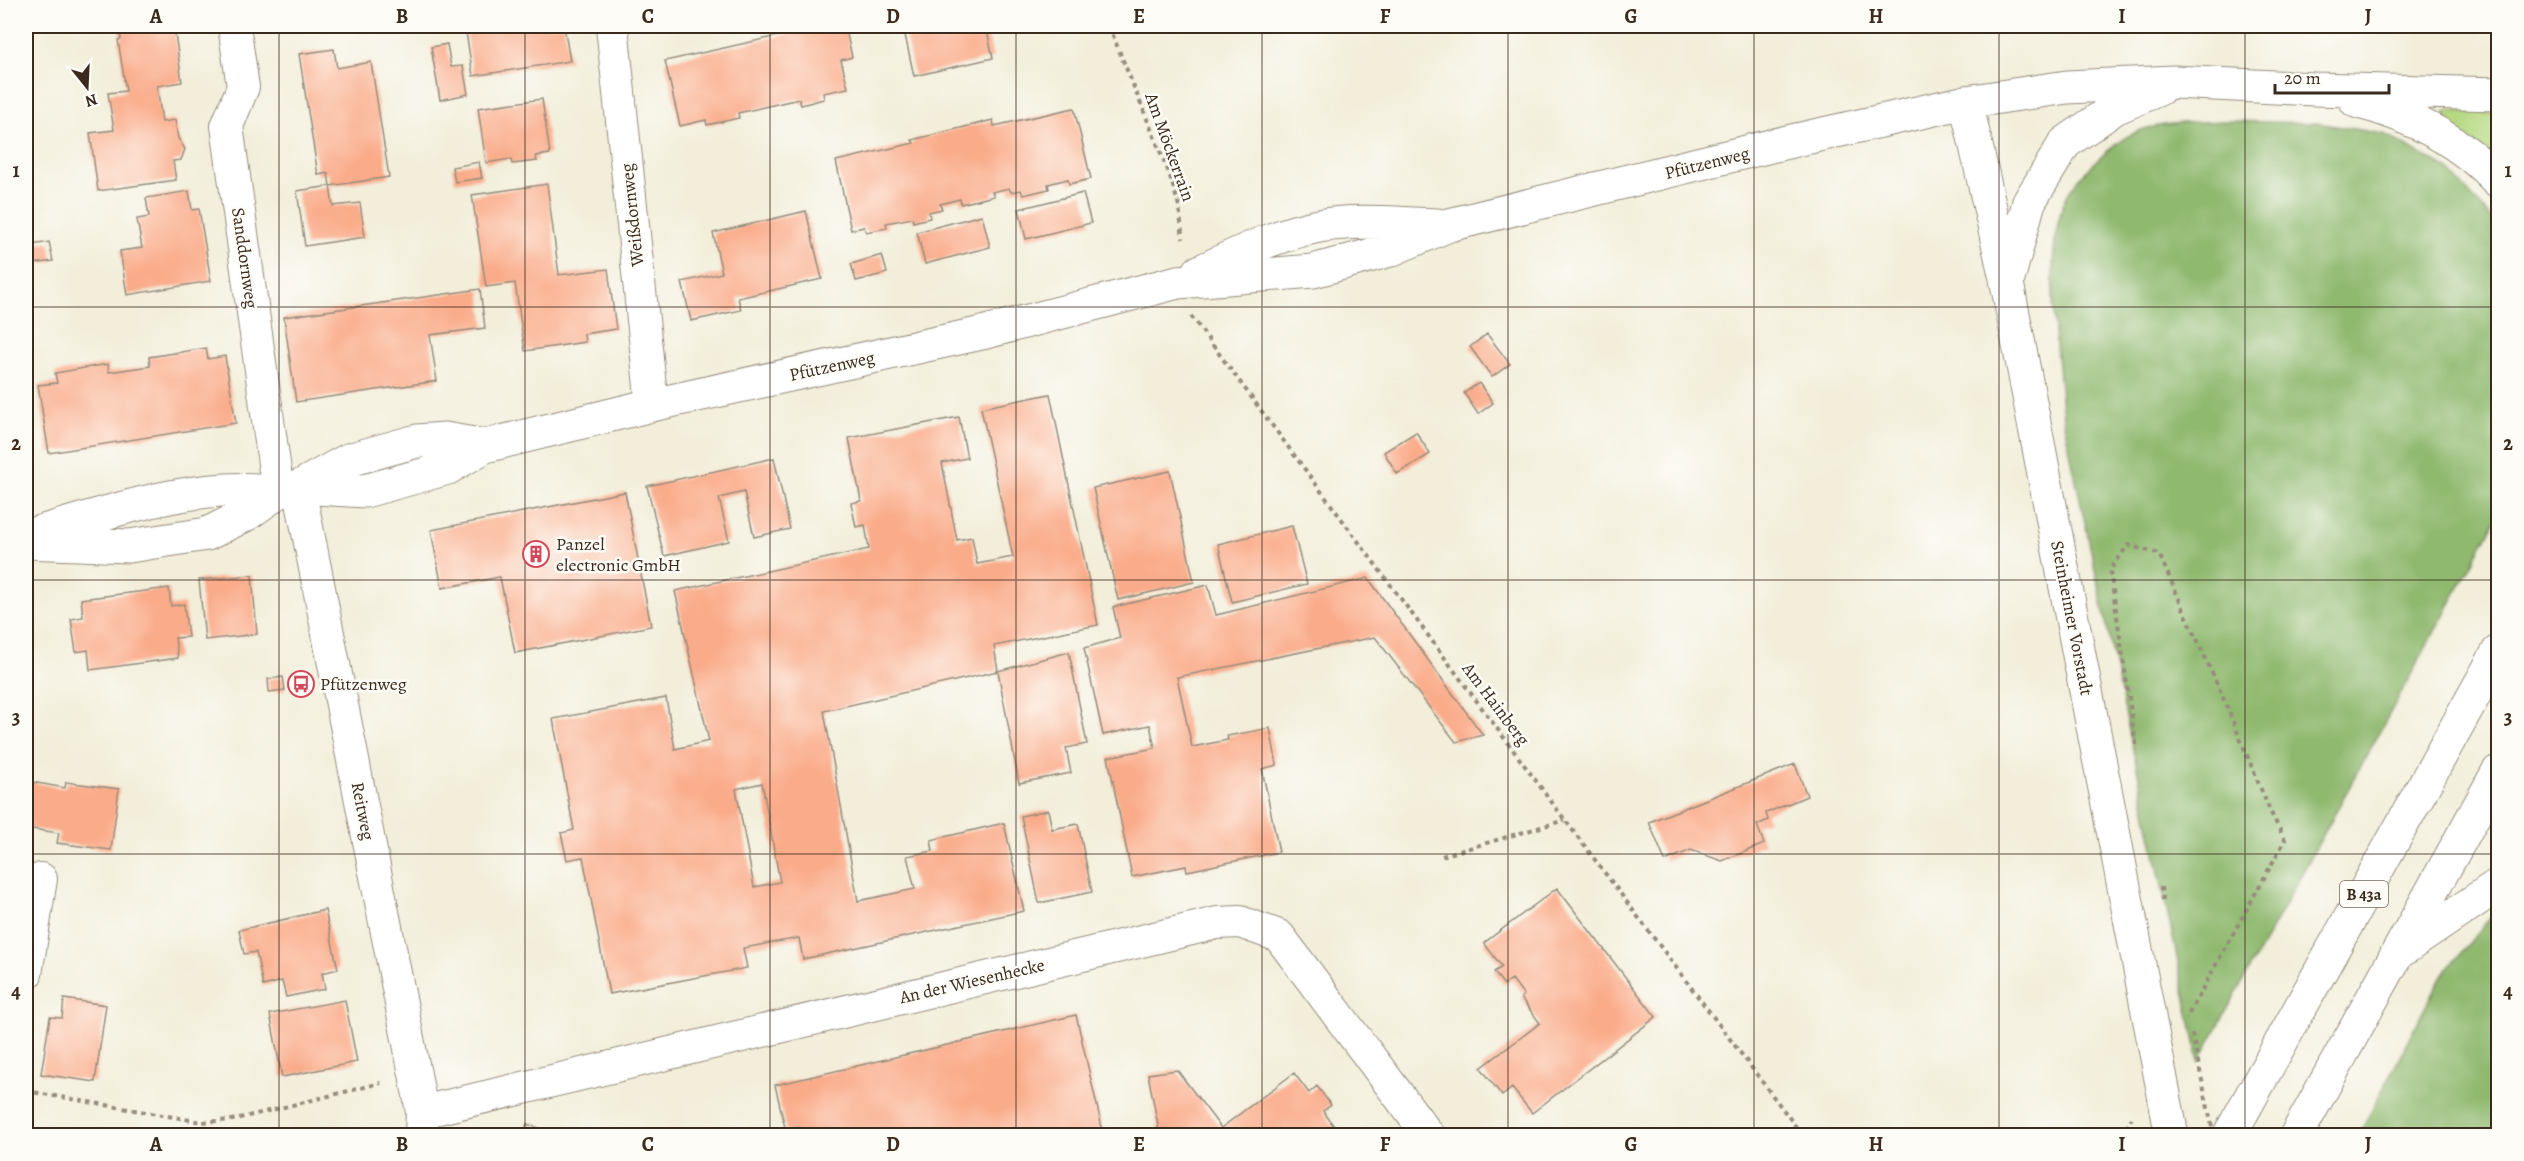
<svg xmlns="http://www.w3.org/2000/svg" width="2524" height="1161" font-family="Alegreya,serif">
<rect width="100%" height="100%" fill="#fdfcf7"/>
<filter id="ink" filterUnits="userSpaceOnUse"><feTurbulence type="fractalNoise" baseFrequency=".0167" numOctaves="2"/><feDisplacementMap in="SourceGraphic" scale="12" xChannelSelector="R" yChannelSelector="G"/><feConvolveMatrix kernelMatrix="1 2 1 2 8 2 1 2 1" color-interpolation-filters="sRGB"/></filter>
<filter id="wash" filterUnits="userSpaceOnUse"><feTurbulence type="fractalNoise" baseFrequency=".008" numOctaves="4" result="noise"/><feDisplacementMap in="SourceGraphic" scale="24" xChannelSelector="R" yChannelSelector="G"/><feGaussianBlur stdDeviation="1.35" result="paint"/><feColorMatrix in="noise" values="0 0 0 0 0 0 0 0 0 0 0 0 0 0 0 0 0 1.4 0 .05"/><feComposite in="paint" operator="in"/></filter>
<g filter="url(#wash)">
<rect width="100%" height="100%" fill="#f2eeda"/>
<path fill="#b5d981" stroke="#788250" stroke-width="1.5" d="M2446 111 2498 113V161L2442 121Z"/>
<path fill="#90b96f" stroke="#667246" stroke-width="1.5" d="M2226 121 2318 123 2384 134 2448 169 2492 219 2498 232V516L2199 1061 2063 419C2058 359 2043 261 2063 205 2070 185 2087 170 2102 156 2115 144 2131 132 2148 128 2174 122 2200 122 2226 121Z
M2498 913V1135H2359L2441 977 2490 918Z"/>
<g id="blocks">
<path fill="#faab89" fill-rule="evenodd" d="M119 26H174L182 82 157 86 162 122 175 120 178 138 185 149 181 160 173 161 176 180 98 191 90 133 114 130 108 93 126 91 118 40 121 39Z
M465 26H564L570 61 473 76Z
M823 26H845L852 57 841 60 848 88 823 93 824 99 801 105 799 99 738 113 739 118 707 125 706 120 680 126 665 61Z
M903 26H986L993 58 914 76Z
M447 44 451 67 463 66 468 94 440 100 431 47Z
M334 49 337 68 371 62 389 177 330 186 328 173 318 175 299 54Z
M542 99 550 154 536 156 537 161 512 164 511 159 486 163 478 108Z
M1074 108 1091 179 1069 184 1068 179 1048 184 1049 189 1023 195 1021 190 1011 192 1009 188 992 192 994 196 961 204 960 199 940 204 942 209 929 212 930 218 913 222 912 218 886 223 887 228 866 232 864 227 851 230 836 161 914 143 912 140 993 120 994 126Z
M479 162 482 178 455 182 452 167Z
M547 184 559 275 608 269 616 329 584 334 585 342 525 351 515 283 486 287 472 195Z
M330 186 333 206 360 203 365 237 305 246 297 191Z
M189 191 192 210 199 209 211 281 127 295 120 251 142 248 137 219 149 217 146 198Z
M1083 193 1091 223 1026 239 1019 209Z
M806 211 822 279 738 298 741 310 691 321 682 282 722 273 713 233Z
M982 215 990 247 925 264 917 232Z
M49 242 53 261 26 265V246Z
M882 255 887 273 856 281 851 264Z
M27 266 31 292 26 293V267Z
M480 289 485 328 430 335 437 381 296 402 284 317Z
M1487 334 1510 364 1492 377 1470 347Z
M206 348 208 359 225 356 236 423 49 453 38 385 57 383 55 373 108 364 109 372 150 366 149 357Z
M1479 383 1493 403 1478 414 1464 393Z
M1050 394 1098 625 994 646 998 671 824 711 858 901 915 889 907 856 933 851 931 840 1004 823 1024 911 803 959 799 938 743 948 747 968 609 994 583 857 567 860 561 833 574 830 553 719 666 698 675 749 709 741 675 591 869 549 865 525 856 527 851 503 861 501 849 438 959 417 967 458 942 463 957 540 972 537 977 564 1013 557 981 408ZM762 783 780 882 754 887 736 789Z
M1416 432 1430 454 1397 474 1384 452Z
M774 458 790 529 754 537 744 492 719 498 729 541 664 556 647 486Z
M1170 471 1194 582 1118 600 1093 488Z
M625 492 651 626 515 653 500 577 442 588 431 530Z
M1292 526 1307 584 1232 602 1218 544Z
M252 575 257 634 205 640 199 580Z
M1368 578 1483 735 1456 742 1375 637 1177 677 1192 747 1228 740 1227 736 1270 728 1277 765 1262 769 1279 852 1187 871 1186 866 1132 877 1108 757 1155 748 1150 725 1103 735 1084 648 1120 638 1113 607 1208 585 1216 615Z
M169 588 171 606 184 604 188 637 175 638 178 658 90 670 88 650 76 652 71 619 83 617 81 599Z
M1069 652 1087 744 1066 748 1071 773 1019 783 998 671Z
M283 677 285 690 269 692 268 679Z
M1795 764 1807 796 1766 813 1768 820 1757 825 1764 844 1722 861 1691 850 1665 861 1649 822Z
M26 781 65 788 66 782 119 789 111 850 57 843 59 833 26 828Z
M1048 810 1052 829 1078 824 1092 892 1039 903 1021 816Z
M1557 888 1656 1017 1532 1113 1512 1088 1502 1096 1481 1068 1540 1023 1521 998 1524 995 1512 979 1504 985 1494 972 1502 967 1484 943Z
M325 910 338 969 322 973 325 989 286 997 282 981 263 986 256 952 244 954 239 930Z
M64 999 106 1005 95 1082 41 1074 50 1017 62 1018Z
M345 1000 357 1062 282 1077 270 1014Z
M1076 1015 1104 1136H787L775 1085Z
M1177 1070 1221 1128 1294 1073 1309 1093 1317 1086 1331 1105 1323 1111 1341 1136H1160L1148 1074Z
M527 1124 560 1135V1136H523Z
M94 1129 134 1134V1136H93Z"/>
</g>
</g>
<g filter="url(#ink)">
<use href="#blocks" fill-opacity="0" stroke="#968c7c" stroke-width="1.5"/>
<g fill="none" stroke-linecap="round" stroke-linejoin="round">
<defs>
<path id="street" d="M234 26 243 87 227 126 278 492
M612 26 652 405
M299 487 415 1074 422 1112 421 1136
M26 974 41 879
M422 1112 1217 923 1240 922 1279 936 1429 1136"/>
<path id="secondary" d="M1199 272C1238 254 1276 234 1319 226 1358 219 1399 224 1438 225
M299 487 365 491 448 468 485 446 652 405 982 333 1178 282 1313 271 1390 250 1449 225 1783 143 1966 102 2007 283 2130 918
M37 533C112 511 200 480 278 492
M26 542 129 546 207 534 247 514 278 492 299 487 348 460 417 441 445 439 485 446"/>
<path id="highway" d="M2356 101C2410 115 2460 140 2498 181
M1966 102 2067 87 2174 82 2314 89 2498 94
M2007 283 2029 202 2065 143 2115 108 2159 89
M2402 950 2498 885
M2229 1136 2498 652
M2296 1136 2498 772"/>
</defs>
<use href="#street" stroke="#968c7c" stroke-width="34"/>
<use href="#secondary" stroke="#968c7c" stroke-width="35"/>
<use href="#highway" stroke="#968c7c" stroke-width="35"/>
<path stroke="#968c7c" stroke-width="4" stroke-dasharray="4.5 4.5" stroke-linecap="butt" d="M1109 26 1169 173 1179 206 1183 239
M1191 316 1565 820 1803 1136
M2136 745 2110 570 2128 545 2159 554 2225 702 2270 811 2285 840 2186 1019
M1442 856 1565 820
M26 1091 202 1122 232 1120 381 1083
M2122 1136 2132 1118"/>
<use href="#street" stroke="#fff" stroke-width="32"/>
<use href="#secondary" stroke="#fff" stroke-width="33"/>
<use href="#highway" stroke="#fff" stroke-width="33"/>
<defs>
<path id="secondary-bridge" d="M2130 918 2172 1136"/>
</defs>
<use href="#secondary-bridge" stroke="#968c7c" stroke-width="35" stroke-linecap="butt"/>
<path stroke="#968c7c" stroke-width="4" stroke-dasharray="4.5 4.5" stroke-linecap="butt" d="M2161 887 2163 900
M2192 1034 2214 1136"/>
<use href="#secondary-bridge" stroke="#fff" stroke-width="33"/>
</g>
</g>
<path fill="none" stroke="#3b2a1e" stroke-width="1.5" stroke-opacity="0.55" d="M279 26V1136M525 26V1136M770 26V1136M1016 26V1136M1262 26V1136M1508 26V1136M1754 26V1136M1999 26V1136M2245 26V1136M26 307H2498M26 580H2498M26 854H2498"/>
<defs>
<symbol id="building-ring" viewBox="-11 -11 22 22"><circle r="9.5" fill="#fdfcf7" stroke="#d1495b" stroke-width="1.5"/><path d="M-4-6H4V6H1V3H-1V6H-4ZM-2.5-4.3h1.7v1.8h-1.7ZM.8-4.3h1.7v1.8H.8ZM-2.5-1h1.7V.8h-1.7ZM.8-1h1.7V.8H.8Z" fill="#d1495b"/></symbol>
<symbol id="bus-ring" viewBox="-11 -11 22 22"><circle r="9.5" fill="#fdfcf7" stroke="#d1495b" stroke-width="1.5"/><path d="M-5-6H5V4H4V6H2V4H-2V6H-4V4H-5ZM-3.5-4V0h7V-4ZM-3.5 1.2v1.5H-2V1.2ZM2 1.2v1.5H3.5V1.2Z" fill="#d1495b"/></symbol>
</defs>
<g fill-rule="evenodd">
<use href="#building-ring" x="521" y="539" width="30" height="30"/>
<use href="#bus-ring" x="286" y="669" width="30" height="30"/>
</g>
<g text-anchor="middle" stroke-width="5" stroke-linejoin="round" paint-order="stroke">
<rect fill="#fdfcf7" stroke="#75695f" stroke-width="1.5" x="2340" y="881" width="48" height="26" rx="4.5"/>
<g font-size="16" font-weight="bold" fill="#3b2a1e">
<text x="2364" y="900">B 43a</text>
</g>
<g font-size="18" fill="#3b2a1e" stroke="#fdfcf7">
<text transform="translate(1170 147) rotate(70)" y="6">Am Möckerrain</text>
<text transform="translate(1707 163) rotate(-14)" y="6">Pfützenweg</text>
<text transform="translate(632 215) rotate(-96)" y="6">Weißdornweg</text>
<text transform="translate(245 258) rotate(82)" y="6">Sanddornweg</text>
<text transform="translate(832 366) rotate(-12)" y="6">Pfützenweg</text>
<text transform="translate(2072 618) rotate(79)" y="6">Steinheimer Vorstadt</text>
<text transform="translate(1496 704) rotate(53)" y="6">Am Hainberg</text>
<text transform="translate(363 811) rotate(79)" y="6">Reitweg</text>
<text transform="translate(972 981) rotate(-13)" y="6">An der Wiesenhecke</text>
</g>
<g font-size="18" fill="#3b2a1e" stroke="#fdfcf7" text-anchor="start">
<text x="556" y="550">Panzel<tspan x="556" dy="21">electronic GmbH</tspan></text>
<text x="320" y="690">Pfützenweg</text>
</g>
</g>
<rect width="2524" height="1161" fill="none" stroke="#fdfcf7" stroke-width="66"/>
<g transform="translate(87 87) rotate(162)" stroke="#fdfcf7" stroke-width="4.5" paint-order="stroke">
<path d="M0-4.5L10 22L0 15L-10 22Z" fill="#3b2a1e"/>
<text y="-9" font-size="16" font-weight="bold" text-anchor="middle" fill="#3b2a1e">N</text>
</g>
<path d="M2275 84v9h114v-9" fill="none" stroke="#3b2a1e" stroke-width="3"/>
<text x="2284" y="84" font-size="18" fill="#3b2a1e" stroke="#fdfcf7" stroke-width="4.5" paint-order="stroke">20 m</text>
<rect x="33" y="33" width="2458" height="1095" fill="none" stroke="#3b2a1e" stroke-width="2"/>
<g font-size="20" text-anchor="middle" font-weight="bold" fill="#3b2a1e">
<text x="156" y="23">A</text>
<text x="402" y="23">B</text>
<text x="648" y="23">C</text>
<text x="893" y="23">D</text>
<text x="1139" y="23">E</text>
<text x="1385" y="23">F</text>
<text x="1631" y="23">G</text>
<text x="1876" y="23">H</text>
<text x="2122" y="23">I</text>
<text x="2368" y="23">J</text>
<text x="16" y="177">1</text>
<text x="2508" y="177">1</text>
<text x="16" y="450">2</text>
<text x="2508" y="450">2</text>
<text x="16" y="724">3</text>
<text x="2508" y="724">3</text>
<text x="16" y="998">4</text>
<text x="2508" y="998">4</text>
<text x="156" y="1151">A</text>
<text x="402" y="1151">B</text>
<text x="648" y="1151">C</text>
<text x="893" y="1151">D</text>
<text x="1139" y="1151">E</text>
<text x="1385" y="1151">F</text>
<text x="1631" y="1151">G</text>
<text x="1876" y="1151">H</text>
<text x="2122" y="1151">I</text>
<text x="2368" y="1151">J</text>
</g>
</svg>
